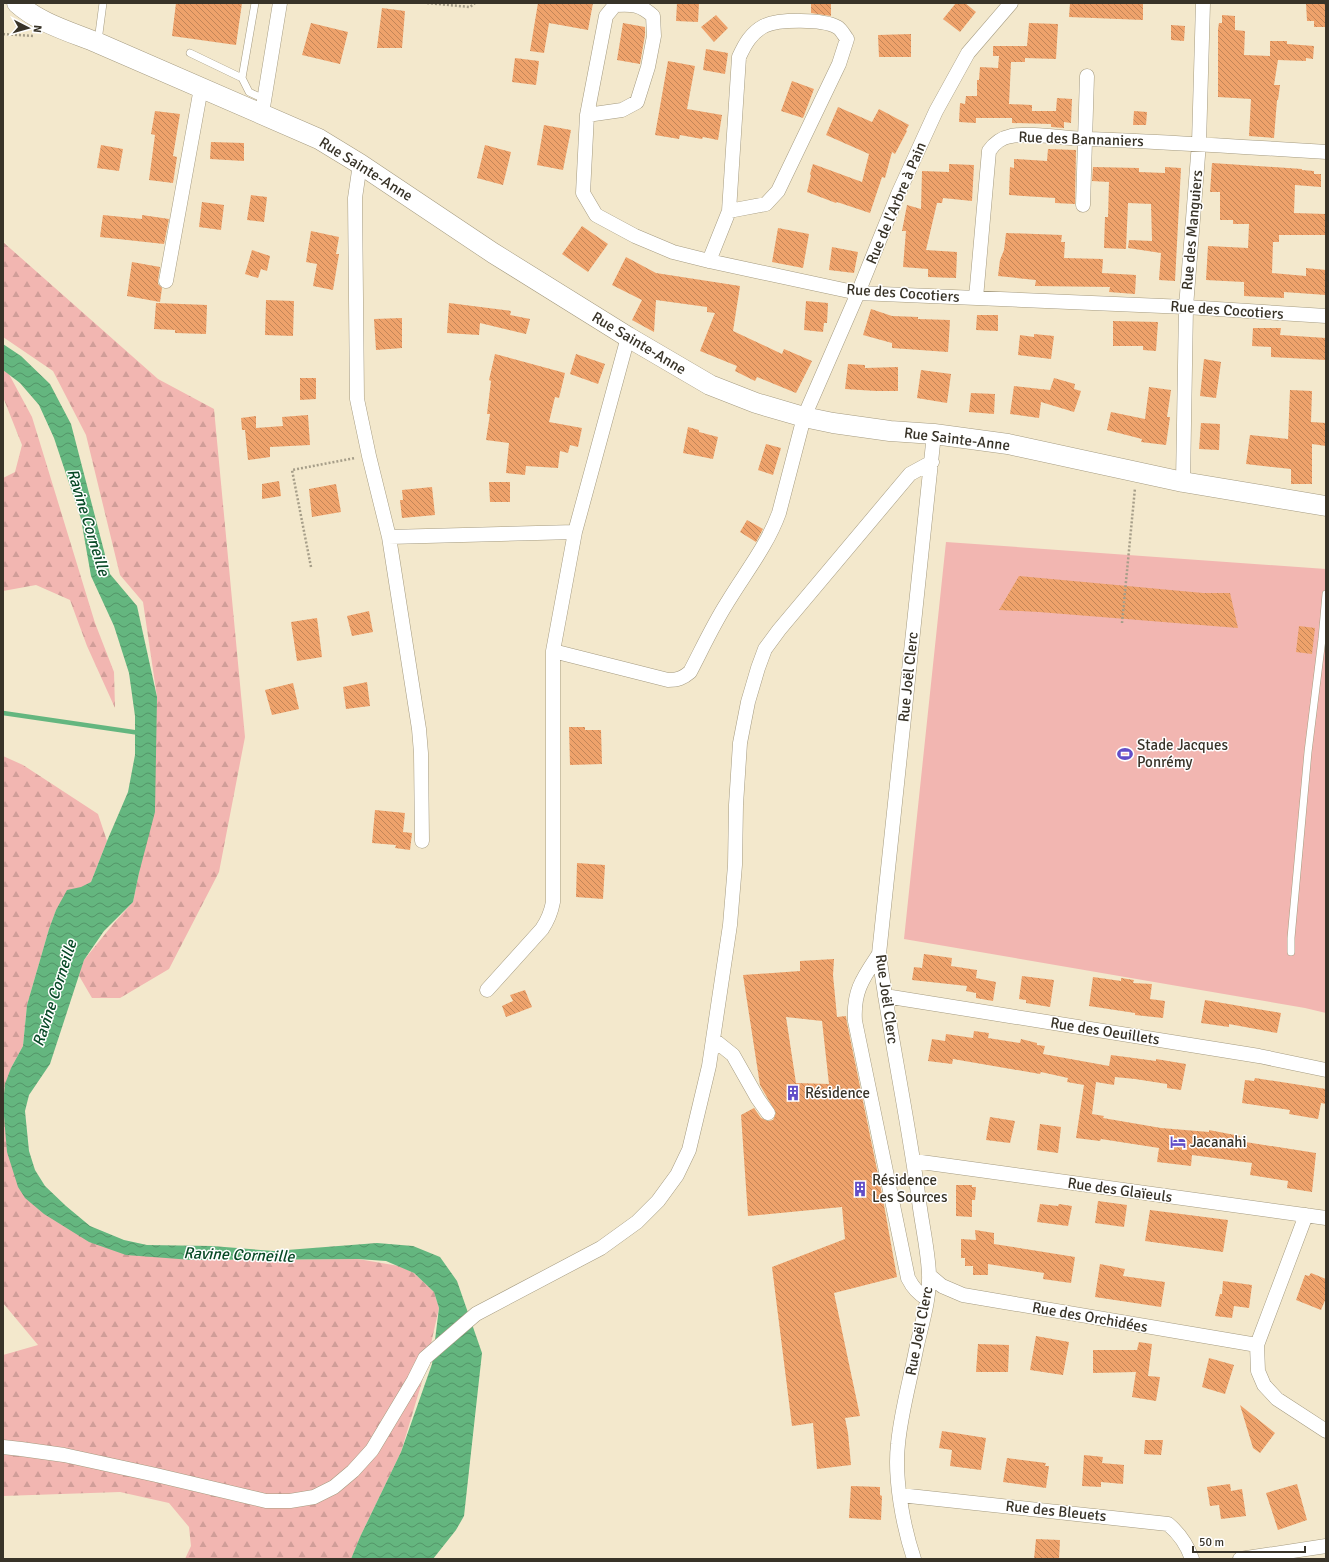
<svg xmlns="http://www.w3.org/2000/svg" width="1329" height="1562" font-family="Signika,sans-serif">
<defs>
<pattern id="forest-firs" width="22" height="20" patternUnits="userSpaceOnUse"><rect width="22" height="20" fill="#f2b6b1"/><path d="M5 1l3.5 6h-7zM16 11l3.5 6h-7z" fill="#d09d98"/></pattern>
<pattern id="water-waves" width="16" height="10" patternUnits="userSpaceOnUse"><rect width="16" height="10" fill="#64b67f"/><path d="M0 5q4-4 8 0t8 0" fill="none" stroke="#539568"/></pattern>
<pattern id="building-back-hatch" width="6" height="6" patternUnits="userSpaceOnUse"><rect width="6" height="6" fill="#eea26b"/><path d="M-1 5l2 2M0 0l6 6M5-1l2 2" fill="none" stroke="#c28558"/></pattern>
</defs>
<rect width="100%" height="100%" fill="#f3e8cc"/>
<path fill="url(#forest-firs)" d="M3 242 158 379 214 409 245 737 219 872 169 969 120 998H92L78 974 84 960 114 923 133 902 139 873 157 697 143 602 120 575 86 435 53 371 3 337Z
M3 363 32 417 95 623 114 672 115 708 87 646 70 600 36 585 3 591V478L15 472 22 445 3 397Z
M3 756 23 765 98 814 107 841 91 882 56 910 49 929 27 1005 23 1046 11 1068 7 1152 89 1242 192 1260 358 1259 399 1266 414 1273 434 1292 439 1308 424 1375 401 1452 360 1537 351 1559H185L191 1546 189 1527 169 1503 120 1492 3 1496V1355L38 1345 3 1303Z"/>
<path fill="#f2b6b1" d="M946 542 1326 569V1013L1305 1008 904 939Z"/>
<path fill="url(#water-waves)" d="M3 344 21 356 50 384 71 424 110 574 137 606 157 697 155 812 139 873 133 902 104 931 84 960 50 1064 29 1095 25 1111 29 1151 35 1170 45 1186 66 1206 90 1226 124 1240 147 1245 212 1246 274 1251 377 1243 413 1246 440 1257 457 1281 482 1353 464 1516 456 1530 433 1559H351L360 1537 401 1452 432 1364 439 1308 434 1292 414 1273 386 1261 358 1259 192 1260 126 1255 89 1242 44 1214 25 1198 18 1187 7 1152 3 1104 5 1084 11 1068 23 1046 27 1005 49 929 56 910 67 890 81 887 91 882 107 841 128 792 135 755V716L129 673 114 626 91 576 81 519 54 438 39 405 20 383 3 370Z"/>
<g fill="none" stroke-linecap="round" stroke-linejoin="round">
<path stroke="#64b67f" stroke-width="4.5" d="M3 713 140 733"/>
</g>
<path fill="url(#building-back-hatch)" fill-rule="evenodd" d="M176 3H242L236 45 172 36Z
M538 3H593L588 30 549 23 544 53 530 51Z
M677 3H699L698 22 676 21Z
M811 3H831V16L811 13Z
M956 3H965L976 12 960 32 943 19Z
M1070 3H1143V20L1069 17Z
M1306 3H1326V27H1314V21H1307Z
M382 8 405 11 402 48H377Z
M716 15 728 28 714 42 701 27Z
M1222 15 1235 16V30L1245 31 1244 55 1270 56V41H1287V44L1314 46 1313 59 1306 58V61L1278 60 1274 85H1280L1278 100H1277L1274 138 1249 136 1251 99 1218 97V29L1219 23H1222Z
M311 23 348 32 340 64 302 55Z
M623 23 645 27V35L640 64 617 60Z
M1029 23 1058 24 1056 59 1025 58V62H1011L1009 104 1032 105V111H1056L1057 98 1072 99 1071 123 1064 122V128L1051 127V124L1012 123V118H976V123L959 122 960 103 965 104 966 96H977V80H979L980 67 998 68 999 56H993V46H1027Z
M1171 25 1185 26 1184 41 1171 40Z
M911 34V57H879L878 35Z
M706 49 728 53 725 74 703 70Z
M515 58 539 61 536 85 512 82Z
M668 61 695 66 687 109 722 115 718 140 703 137 702 139 680 135 679 139 655 135Z
M792 81 814 89 803 118 781 111Z
M838 107 872 122 879 109 909 125 906 130 907 131 895 154 892 152 885 178 882 177 870 213 837 202 836 203 807 192 811 175 810 174 813 164 862 182 869 154 826 135Z
M155 111 180 114 173 156 177 157 173 183 149 180 155 135 151 134Z
M1134 111 1147 112 1146 125H1133Z
M544 125 571 130 563 170 537 165Z
M211 142 244 143V161L210 159Z
M101 145 123 149 119 171 97 168Z
M485 145 511 152 503 185 477 178Z
M1048 149 1076 150 1075 204 1055 203V198L1009 195 1010 167 1014 168V159L1047 161Z
M1212 163 1302 169V170L1314 171V174H1321V187L1295 185 1294 213 1326 214V235H1279V242H1273L1272 273 1306 276V268L1326 270V295L1284 292V298L1244 296V282L1206 280 1208 246 1248 248 1249 224H1233V220H1220V192H1210Z
M949 164 974 165 972 201 943 198 942 203H937L926 250 957 252 956 278 928 277V269L903 267 906 231H902L907 205 921 209 922 171 949 172Z
M1093 167 1139 168V172L1165 173V167L1181 168 1175 281 1159 280 1161 253 1128 248 1129 240 1152 241 1151 204 1128 203 1126 249 1104 248 1105 217H1108L1109 182 1092 181Z
M251 195 267 197 264 222 247 220Z
M202 202 224 205 221 230 199 227Z
M103 215 142 219V215L169 219 164 244 100 237Z
M582 226 608 244 588 272 562 254Z
M778 228 809 234 803 268 772 262Z
M311 231 339 237 336 254H339L333 290 313 286 317 264 306 262Z
M1006 233 1062 235 1061 242H1065L1064 258 1103 259 1102 273 1136 275 1135 294 1109 292 1110 287 1035 286 1036 280 998 276 1000 260 1004 250Z
M832 247 858 252 854 273 829 270Z
M252 250 270 256 267 271 261 269 258 278 245 274Z
M626 257 656 273 740 286 733 331 782 354 784 349 812 361 796 393 757 377 755 381 735 371 737 366 700 351 715 313 707 312V307L656 300 654 332 632 320 642 300 612 285Z
M132 262 160 267 158 280V284L162 288 160 302 127 296Z
M266 300 294 301 293 336 265 335Z
M806 301 828 303 827 323H824L823 332 804 330Z
M156 303 207 305 206 334 175 333V330L154 329Z
M449 303 511 311 510 315 530 319 526 334 480 323 479 335 447 333Z
M871 309 892 316 918 317V319L950 320 948 352 892 348V343L863 335Z
M977 315H998V331L976 330Z
M402 318V348L376 350 374 319Z
M1113 321 1158 322 1156 351 1143 350V346H1113Z
M1253 328H1281L1280 335 1326 338V360L1271 357V347L1252 346Z
M1034 334 1054 336 1051 359 1018 355 1020 335 1034 337Z
M495 354 565 373 559 398 555 397 549 422 582 428 578 447 570 445 568 453 560 451 558 468 526 466 525 475 506 473 509 443 486 440 490 414H487L491 381 489 380Z
M576 354 605 364 598 384 570 374Z
M1204 359 1221 362 1216 398 1200 396Z
M848 364 865 365V368L898 367V391H876L845 389Z
M921 370 951 374 947 403 917 398Z
M300 378H316V399L300 400Z
M1054 378 1075 384 1074 389 1081 391 1074 412 1041 402 1039 418 1010 414 1014 386 1050 390Z
M1149 387 1171 390 1167 417H1170L1166 445 1141 442 1142 439 1107 430 1111 412 1145 419Z
M1290 390 1312 391 1311 422 1326 423V446L1312 444V484H1291V469L1246 464 1250 435 1288 439Z
M971 393 995 394 994 414 969 412Z
M308 415 310 445 270 447V457L248 460 245 430H242L241 418 256 416V428L283 426 282 417Z
M1201 423 1220 424 1219 450 1199 449Z
M688 427 699 430V432L718 437 713 459 683 453Z
M766 444 781 448 773 475 758 470Z
M279 481 281 496 262 499V484Z
M489 482H510V502H490Z
M336 484 341 512 312 517 309 489Z
M432 487 435 515 402 518 400 500H403L402 490Z
M747 520 763 529 756 542 740 532Z
M1019 576 1203 593H1230L1238 628 1039 612 999 610Z
M369 611 373 632 352 636 347 616Z
M317 618 322 657 297 661 291 622Z
M1299 626 1315 628 1312 654 1296 652Z
M367 682 370 706 346 709 343 687Z
M293 683 299 709 272 715 265 690Z
M569 727H585V730H601L602 764 570 765Z
M375 810 405 813 403 832 412 833 410 850 395 848 396 845 372 843Z
M577 863 605 865 603 899 576 897Z
M924 954 952 958 951 966 977 970 976 978 996 982 993 1001 976 998V993L966 991 967 986 912 980 914 967 922 968Z
M834 959 833 975 837 1017 846 1016 847 1023 882 1194 897 1277 834 1293 860 1416 845 1418 848 1433 851 1465 817 1469 813 1423 792 1426 772 1267 845 1239 842 1207 748 1216 741 1115 754 1108 761 1118 768 1121 773 1120 776 1113 760 1085 743 975 800 971V961ZM786 1017 822 1021 829 1084 796 1083Z
M1022 976 1054 980 1050 1007 1026 1003V1000L1019 999Z
M1093 977 1121 981V978L1134 980 1133 983 1152 984 1150 999 1165 1001 1163 1018 1135 1015V1013L1089 1006Z
M525 990 532 1007 506 1017 502 1006 513 1001 510 995Z
M1205 1000 1281 1013 1277 1033 1229 1024V1027L1201 1023Z
M974 1031 989 1033 988 1038 1020 1043 1021 1039 1037 1043V1045L1045 1046 1043 1054 1109 1066 1111 1055 1156 1061V1059L1186 1064 1181 1090 1167 1088V1084L1135 1079 1115 1077 1114 1085 1096 1082 1092 1114 1104 1116 1103 1118 1161 1128 1209 1132V1130L1240 1136 1239 1141 1316 1153 1312 1192 1287 1188 1288 1181 1250 1175 1252 1163 1192 1155 1191 1166 1157 1162 1159 1148 1101 1139 1100 1141 1076 1138 1084 1085 1067 1082 1068 1078 1041 1072 1040 1074 953 1059 952 1064 928 1061 932 1039 945 1041 946 1034 973 1038Z
M1255 1078 1326 1089V1104L1321 1103 1318 1119 1289 1114 1290 1110 1242 1103 1245 1080 1254 1081Z
M990 1117 1015 1121 1010 1143 986 1140Z
M1040 1124 1061 1127 1058 1153 1037 1150Z
M956 1185H972V1187H976L975 1200H972V1217L956 1216Z
M1098 1201 1127 1205 1124 1227 1095 1223Z
M1040 1204 1058 1206 1059 1204 1072 1206 1068 1226 1037 1222Z
M1150 1210 1228 1220 1223 1252 1145 1241Z
M975 1230 994 1233V1244L1075 1257 1071 1283 1043 1279 1044 1273 988 1264V1275H973V1266H965V1258H961V1239L976 1240Z
M1100 1264 1125 1269 1123 1276 1165 1282 1161 1307 1095 1297Z
M1311 1273 1326 1279V1298L1321 1310 1296 1300 1305 1275 1309 1276Z
M1223 1281 1252 1285 1249 1308 1234 1306 1232 1318 1215 1316 1220 1294H1222Z
M1036 1336 1069 1342 1063 1375 1030 1370Z
M1139 1342 1152 1344 1148 1376 1160 1377 1156 1401 1132 1397 1136 1372 1093 1373V1350H1137Z
M978 1344 1009 1345 1008 1372H976Z
M1209 1358 1234 1365 1225 1394 1202 1387Z
M1240 1405 1275 1433 1260 1453 1253 1448Z
M942 1431 986 1438 981 1470 950 1466 952 1450 939 1448Z
M1145 1440H1163L1161 1455 1144 1454Z
M1084 1455 1103 1457 1102 1463 1124 1465 1123 1484 1101 1482V1487L1082 1486Z
M1007 1458 1046 1463 1045 1466H1049L1046 1488 1003 1482Z
M1230 1484 1231 1491 1242 1489 1246 1516 1221 1519 1219 1505 1210 1506 1207 1487Z
M1297 1484 1307 1520 1278 1530 1266 1493Z
M851 1486 880 1487V1495L882 1496 881 1520 849 1518Z
M1036 1539 1060 1540 1059 1559H1034Z"/>
<g fill="none" stroke-linecap="round" stroke-linejoin="round">
<defs>
<path id="lane" d="M98 41 103 3
M190 53 242 78 249 92 264 99
M242 78 255 3
M1291 952V938L1308 752 1322 639 1326 594"/>
<path id="street" d="M262 113 280 3
M587 115 622 110 637 102 648 67 654 36 653 16C640 4 632 4 615 5L606 16 587 115 583 193 596 215 635 236 673 252 709 261 858 293 1186 307 1326 316
M360 164 355 198 357 399 369 456 389 537 419 729 421 753 422 841
M1083 205 1087 76
M709 261 729 211 739 57C745 44 751 33 764 26 779 19 823 19 837 27 841 29 844 35 847 39L839 64 778 191 766 204 729 211
M166 281 201 88
M976 298 989 151C995 142 1001 138 1011 136 1034 132 1066 139 1090 139 1169 142 1247 147 1326 152
M1183 482 1186 307 1199 143 1203 3
M389 537 575 532
M553 651 668 680C678 680 683 678 690 672 702 649 713 625 727 603 745 573 767 546 779 513L804 417 858 293 898 194 936 111 968 53 1011 3
M879 954C863 978 853 991 855 1021L908 1278C913 1288 918 1293 927 1299
M487 990 542 929C548 920 551 913 553 902V651L575 532 628 337
M885 996 1259 1056 1326 1070
M713 1039 733 1055 758 1099 768 1113
M914 1161 1326 1218
M1306 1215 1257 1345 1258 1371 1264 1385 1277 1399 1326 1431
M929 1275 942 1286 963 1295 1257 1345
M3 1447 21 1449 64 1455 156 1475 266 1501H290L314 1497 334 1487 353 1471 372 1450 414 1380 425 1358 476 1314 601 1248 637 1222 658 1201 677 1175 689 1150 709 1066 730 925 735 865 736 805 740 743 748 702 758 668 765 649 779 630 910 474 932 462
M900 1495 1168 1524C1180 1534 1187 1544 1192 1559
M914 1559C903 1526 894 1478 898 1444 901 1412 910 1381 916 1350 921 1326 930 1299 929 1274 928 1250 922 1225 919 1201 908 1118 890 1037 879 954L934 434
M1240 1559 1326 1546"/>
<path id="secondary" d="M17 3C39 23 71 32 98 43L319 139 360 164 493 253 628 337 710 385 756 403 804 417 833 423 890 431 934 434 1008 444 1183 482 1326 506"/>
</defs>
<use href="#lane" stroke="#a59b80" stroke-width="8"/>
<use href="#street" stroke="#a59b80" stroke-width="15"/>
<use href="#secondary" stroke="#a59b80" stroke-width="21"/>
<path stroke="#a69e89" stroke-width="2.5" stroke-dasharray="2 2" stroke-linecap="butt" d="M427 3 470 7 475 3
M3 34 34 36
M311 567 292 470 355 458
M1122 623 1135 488"/>
<use href="#lane" stroke="#fff" stroke-width="7"/>
<use href="#street" stroke="#fff" stroke-width="14"/>
<use href="#secondary" stroke="#fff" stroke-width="20"/>
</g>
<defs>
<symbol id="stadium-bare" viewBox="-9 -9 18 18"><path d="M0-5a6.5 5 0 1 0 0 10a6.5 5 0 1 0 0-10ZM-3.5-1.8h7v3.6h-7Z" fill="#624ec7" stroke="#fff" stroke-width="2.5" paint-order="stroke"/></symbol>
<symbol id="building-bare" viewBox="-9 -9 18 18"><path d="M-4-6H4V6H1V3H-1V6H-4ZM-2.5-4.3h1.7v1.8h-1.7ZM.8-4.3h1.7v1.8H.8ZM-2.5-1h1.7V.8h-1.7ZM.8-1h1.7V.8H.8Z" fill="#624ec7" stroke="#fff" stroke-width="2.5" paint-order="stroke"/></symbol>
<symbol id="hotel-bare" viewBox="-9 -9 18 18"><path d="M-6-4.5h1.5V1H6V5H4.5V3h-9V5H-6ZM-4 0a1.8 1.8 0 1 1 3.6 0ZM.5 0V-2.5h3Q6-2.5 6 0Z" fill="#624ec7" stroke="#fff" stroke-width="2.5" paint-order="stroke"/></symbol>
</defs>
<g fill-rule="evenodd">
<use href="#stadium-bare" x="1114" y="743" width="22" height="22"/>
<use href="#building-bare" x="782" y="1082" width="22" height="22"/>
<use href="#hotel-bare" x="1167" y="1131" width="22" height="22"/>
<use href="#building-bare" x="849" y="1178" width="22" height="22"/>
</g>
<g text-anchor="middle" stroke-width="3" stroke-linejoin="round" paint-order="stroke">
<g font-size="15" fill="#383328" stroke="#fff">
<text transform="translate(1081 139) rotate(2)" y="5">Rue des Bannaniers</text>
<text transform="translate(366 169) rotate(32)" y="5">Rue Sainte-Anne</text>
<text transform="translate(896 203) rotate(-67)" y="5">Rue de l'Arbre à Pain</text>
<text transform="translate(1192 230) rotate(-85)" y="5">Rue des Manguiers</text>
<text transform="translate(903 293) rotate(4)" y="5">Rue des Cocotiers</text>
<text transform="translate(1227 310) rotate(4)" y="5">Rue des Cocotiers</text>
<text transform="translate(639 343) rotate(31)" y="5">Rue Sainte-Anne</text>
<text transform="translate(957 439) rotate(7)" y="5">Rue Sainte-Anne</text>
<text transform="translate(908 677) rotate(-84)" y="5">Rue Joël Clerc</text>
<text transform="translate(887 999) rotate(82)" y="5">Rue Joël Clerc</text>
<text transform="translate(1105 1031) rotate(9)" y="5">Rue des Oeuillets</text>
<text transform="translate(1120 1190) rotate(8)" y="5">Rue des Glaïeuls</text>
<text transform="translate(1090 1317) rotate(10)" y="5">Rue des Orchidées</text>
<text transform="translate(919 1331) rotate(-79)" y="5">Rue Joël Clerc</text>
<text transform="translate(1056 1511) rotate(6)" y="5">Rue des Bleuets</text>
</g>
<g font-size="15" fill="#383328" stroke="#fff" text-anchor="start">
<text x="1137" y="750">Stade Jacques<tspan x="1137" dy="17">Ponrémy</tspan></text>
<text x="805" y="1098">Résidence</text>
<text x="1190" y="1147">Jacanahi</text>
<text x="872" y="1185">Résidence<tspan x="872" dy="17">Les Sources</tspan></text>
</g>
<g font-size="16" font-style="italic" fill="#094a27" stroke="#fff">
<text transform="translate(89 522) rotate(73)" y="6">Ravine Corneille</text>
<text transform="translate(54 993) rotate(-72)" y="6">Ravine Corneille</text>
<text transform="translate(239 1254) rotate(2)" y="6">Ravine Corneille</text>
</g>
</g>
<rect width="1329" height="1562" fill="none" stroke="#383328" stroke-width="8"/>
<g transform="translate(28 28) rotate(96)" stroke="#ffffff" stroke-width="3" paint-order="stroke">
<path d="M0-3L7 15L0 10L-7 15Z" fill="#383328"/>
<text y="-6" font-size="11" font-weight="bold" text-anchor="middle" fill="#383328">N</text>
</g>
<path d="M1193 1546v6h112v-6" fill="none" stroke="#383328" stroke-width="2"/>
<text x="1199" y="1546" font-size="12" fill="#383328" stroke="#ffffff" stroke-width="3" paint-order="stroke">50 m</text>
</svg>
